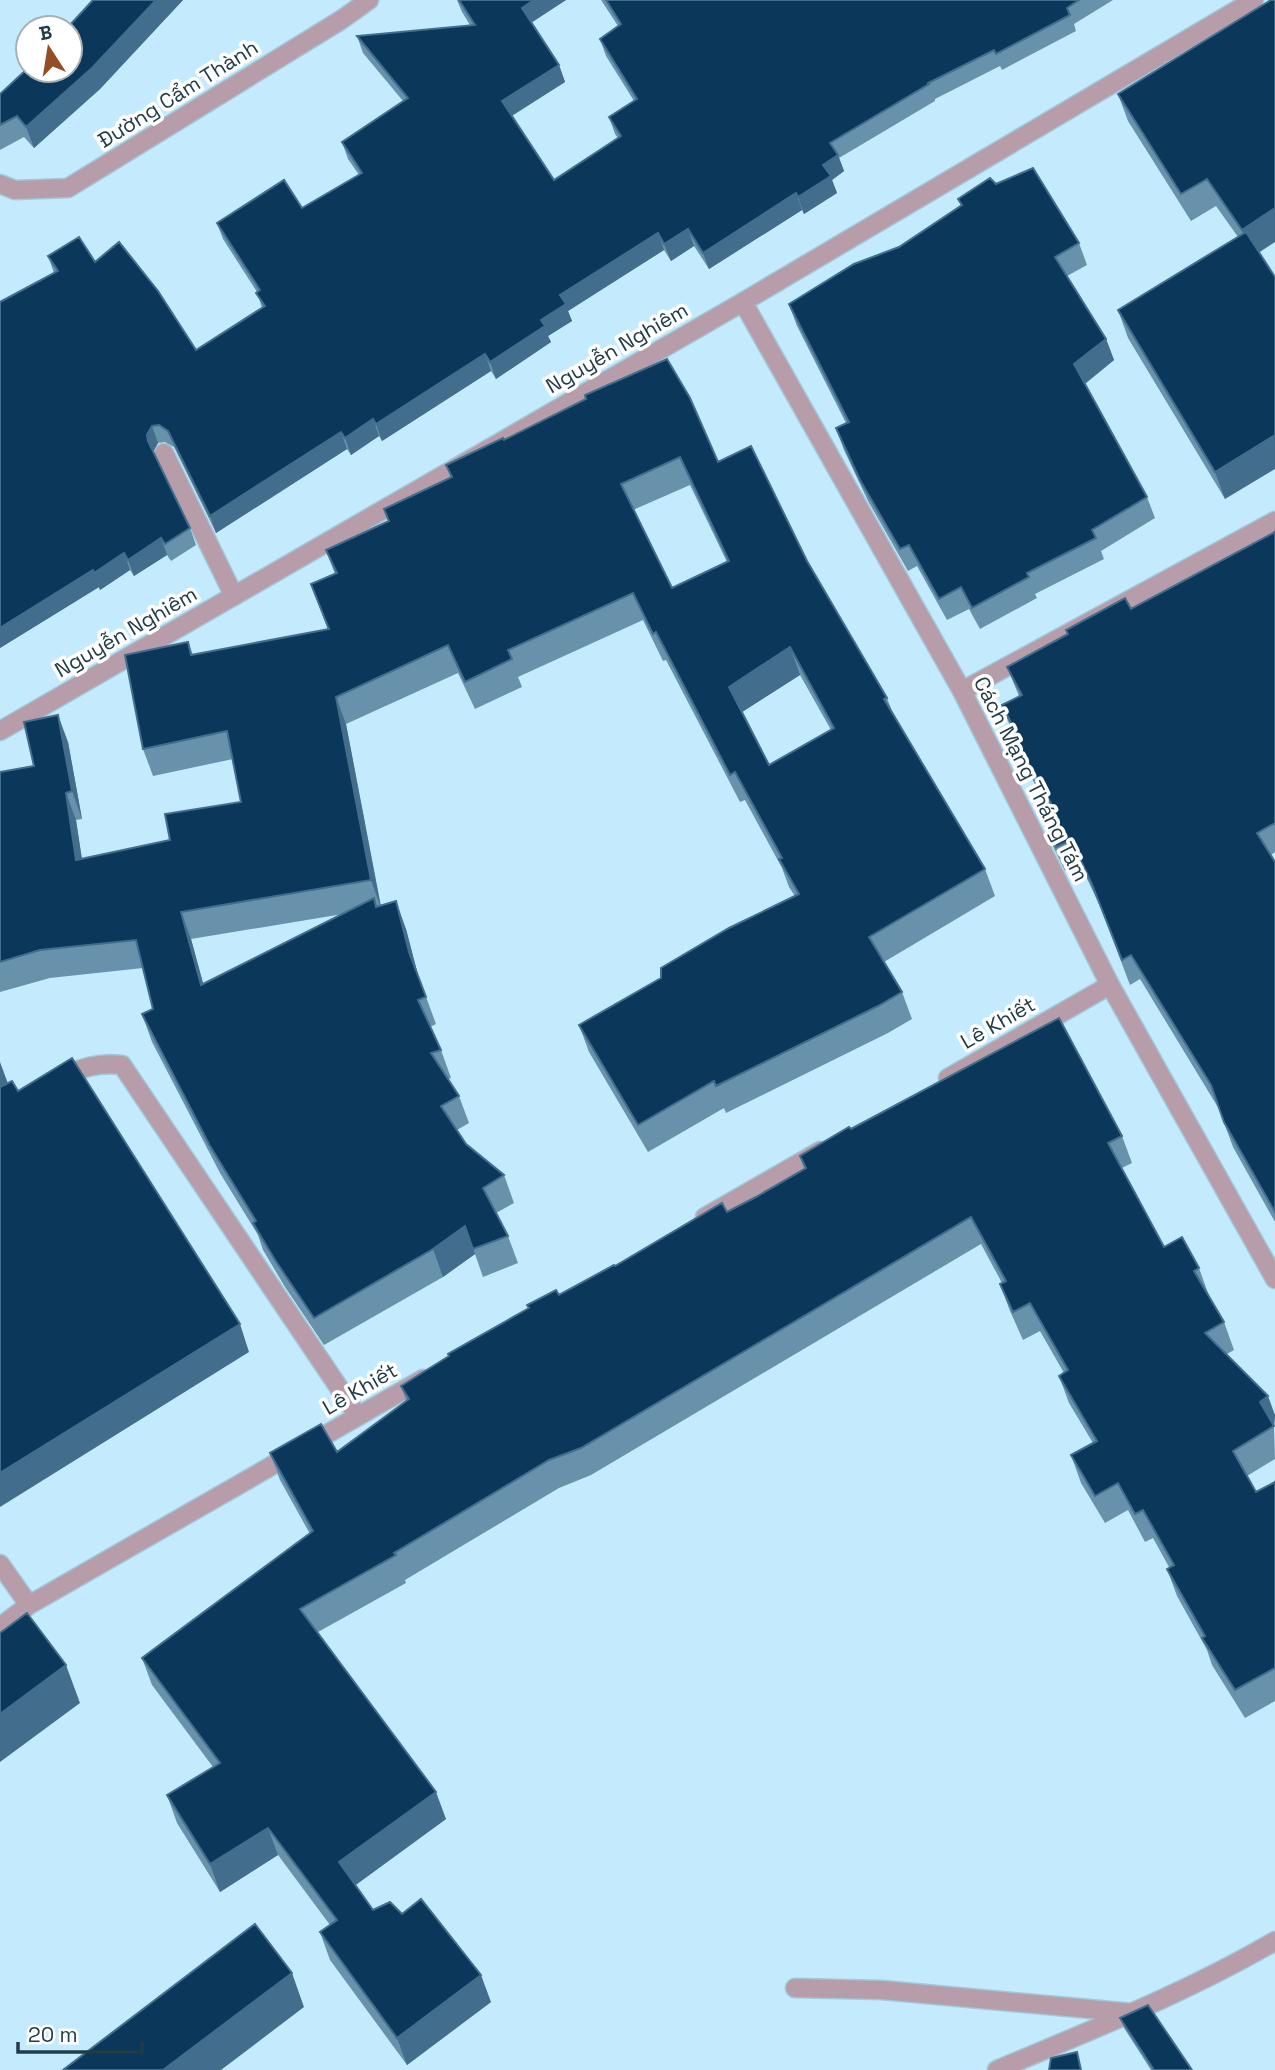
<svg xmlns="http://www.w3.org/2000/svg" width="1275" height="2070" font-family="'Space Grotesk',sans-serif">
<rect width="100%" height="100%" fill="#c4ebfd"/>
<g fill="none" stroke-linecap="round" stroke-linejoin="round">
<defs>
<path id="service" d="M164 453 234 596"/>
<path id="minor" d="M0 184 15 190 68 188 341 20 369 0
M743 302 962 691 1110 985 1275 1279
M962 691 1275 521
M59 1078C81 1068 98 1062 122 1065L358 1416
M948 1078 1110 985
M705 1217 820 1151
M0 1564 29 1605
M0 1627 29 1605 423 1379
M795 1988 882 1990 1133 2013
M997 2070C1091 2030 1186 1993 1275 1941"/>
<path id="tertiary" d="M0 731 743 302 1254 0"/>
</defs>
<use href="#service" stroke="#a3c8d9" stroke-width="21"/>
<use href="#minor" stroke="#a3c8d9" stroke-width="21"/>
<use href="#tertiary" stroke="#a3c8d9" stroke-width="21"/>
<use href="#service" stroke="#b79da9" stroke-width="18"/>
<use href="#minor" stroke="#b79da9" stroke-width="18"/>
<use href="#tertiary" stroke="#b79da9" stroke-width="18"/>
</g>
<path fill="#6891ac" fill-rule="evenodd" d="M93 0H183L100 89 34 148 24 137 0 150V94L70 29 69 26Z
M457 0H566L531 22 559 65 565 82 512 116 554 180 618 138 615 134 609 117 634 101 606 56 600 39 618 26 601 0H1113L1074 24 1076 31 1002 70 1000 66 935 99V101L839 158 844 171 832 180 837 193 804 214 802 210 709 269 694 246 671 261 664 250 568 311 572 321 548 336 551 342 496 379 491 371 382 441 379 436 351 455 347 449 216 533 174 447 165 442 158 443 153 452 190 528 196 545 171 561 167 555 134 576 130 570 100 590 99 587 0 648 54 273 48 256 95 262 196 350 262 308 257 292 223 239 217 223 302 208 359 175 348 159 342 142 403 101 363 53 357 36 470 25 462 12Z
M1271 0 1259 252 1225 499 1128 338 1118 310 1238 237 1216 206 1191 221 1128 121 1118 94Z
M996 184 1079 243 1087 265 1067 276 1106 339 1114 360 1085 384 1147 497 1155 518 1101 551 1104 559 1035 594 1037 598 980 629 969 609 947 620 917 566 908 571 868 501 844 450 836 428 846 423 797 326 789 304 899 247 961 206 958 199Z
M586 399 718 462 807 561 887 698 892 711 985 869 995 896 884 962 902 992 912 1019 888 1033 726 1113 724 1108 648 1152 589 1052 579 1025 661 978 795 896 789 887 782 868 745 800 740 802 666 660 663 661 643 620 518 677 522 687 475 709 458 673 346 724 381 906 406 929 418 975 436 1024 430 1027 441 1050 451 1078 448 1079 459 1096 469 1123 457 1130 466 1144 504 1175 514 1203 496 1213 508 1236 518 1263 483 1277 475 1254 443 1277 324 1345 285 1287 263 1250 258 1235 220 1173 152 1042 142 1014 153 1009 143 968 50 978 0 992V772L34 766 68 742 82 819 76 820 82 859 170 840 241 802 233 759 153 776 143 749 188 642 193 655 328 630 311 584 335 574 326 550 388 521 384 509 451 478 446 465 504 440ZM690 485 727 562 672 588 633 510ZM800 675 831 730 769 765 742 712ZM343 914 203 984 191 939Z
M1275 532V852L1271 855 1275 862V1222L1233 1147 1219 1109 1140 979 1130 985 1100 906 1080 864 1065 871 1047 834 1038 810 1047 805 1024 765 1015 740H1016L1011 729 1002 705 1019 696 1007 667 1068 634 1066 630 1131 609Z
M851 1129 1122 1136 1132 1163 1122 1168 1164 1247 1199 1268 1209 1296 1224 1322 1234 1350 1227 1354 1275 1415 1274 1427 1275 1459 1247 1476 1256 1492 1275 1482V1701L1245 1718 1212 1665 1207 1650 1177 1596 1167 1569 1169 1567 1153 1538 1145 1542 1128 1510 1105 1523 1081 1483 1071 1455 1093 1443 1069 1403 1059 1376 1064 1373 1040 1331 1023 1340 1010 1311 1000 1284 1002 1283 981 1244 591 1475 559 1488 405 1580 406 1583 318 1632 446 1819 355 1885 373 1910 402 1914 491 2002 407 2065 330 1960 320 1932 330 1925 278 1855 220 1892 177 1823 167 1795 213 1767 152 1685 142 1658 310 1534 280 1480 270 1453 337 1452 406 1401 401 1386 559 1295 615 1266 727 1212 756 1197 804 1169 800 1156Z
M1120 2018 1192 2070H1151L1124 2028Z"/>
<path fill="#426d8c" d="M156 0H183L100 89 34 148 26 127Z
M534 0H566L528 25 522 8Z
M559 65 565 82 508 118 502 101Z
M838 155 844 171 832 180 837 193 804 214 798 197 823 165Z
M796 193 802 210 709 269 703 253Z
M1275 208V242L1252 257 1242 230Z
M688 229 694 246 671 261 664 244Z
M658 233 664 250 568 311 572 321 548 336 551 342 496 379 490 362 541 320 560 295Z
M1106 339 1114 360 1082 386 1074 364Z
M485 354 491 371 382 441 376 424Z
M373 419 379 436 351 455 345 438Z
M152 426 158 443 153 452 148 441 147 435Z
M341 432 347 449 216 533 210 516Z
M1275 435V469L1225 499 1215 472Z
M161 538 167 555 134 576 128 560Z
M124 553 130 570 100 590 94 573Z
M93 570 99 587 0 648V628Z
M790 647 800 675 739 714 729 687Z
M336 697 346 724 381 908 371 880Z
M58 715 68 742 82 819 72 791Z
M66 793 76 820 86 887 76 860Z
M396 901 406 929 419 979 409 952Z
M181 912 191 939 211 1012 201 985Z
M0 1062 10 1089 0 1096Z
M465 1226 475 1254 443 1277 433 1249Z
M240 1324 249 1352 0 1507V1473Z
M1268 1396 1275 1415 1274 1427 1260 1402Z
M66 1665 80 1703 0 1762V1714Z
M436 1792 446 1819 349 1890 339 1862Z
M268 1828 278 1855 220 1892 210 1864Z
M292 1973 304 2007 221 2070H163Z
M481 1975 491 2002 407 2065 397 2038Z"/>
<path fill="#0b375b" stroke="#426d8c" stroke-width="2" fill-rule="evenodd" d="M93 0H156L92 68 26 127 17 116 0 125V94L28 68V70H70V29L71 28 69 26Z
M459 0H534L522 8 559 65 502 101 554 180 621 136 609 117 637 99 600 39 621 24 606 0H1079L1067 8 1070 15 996 54 994 50 928 83 929 84 830 143 838 155 823 165 831 176 798 197 796 193 703 253 688 229 664 244 658 233 560 295 566 304 541 320 545 326 490 362 485 354 376 424 373 419 345 438 341 432 210 516 168 431 159 425 152 426 147 435 148 441 190 528 165 544 161 538 128 560 124 553 94 573 93 570 0 628V302L58 271 48 256 79 237 95 262 119 242 158 291 196 350 265 306 256 293 260 290 217 223 284 180 302 208 362 173 342 142 408 98 357 36 475 25Z
M1271 0H1275V208L1242 230 1207 179 1181 194 1118 94Z
M1033 168 1079 243 1055 257 1106 339 1074 364 1147 497 1092 530 1096 538 1027 573 1029 577 972 608 961 587 939 599 909 545 900 549 860 480 836 428 849 422 789 304 854 264 899 247 962 205 958 199 990 178 996 184Z
M1246 232 1275 277V435L1215 472 1118 310Z
M667 359 690 398 718 462 751 446 807 561 887 698 884 699 985 869 869 937 902 992 878 1006 716 1086 714 1081 638 1125 579 1025 661 978V968L729 928 799 894 779 859 782 858 735 772 730 775 656 632 653 634 633 593 508 650 512 659 465 682 448 645 336 697 371 880 181 912 201 985 374 898 376 907 396 901 409 952 426 997 418 1000 441 1050 431 1053 459 1096 441 1106 466 1144 504 1175 483 1188 508 1236 473 1249 465 1226 433 1249 314 1318 275 1260 253 1223 256 1221 210 1146 142 1014 153 1009 136 940 40 950 0 962V772L34 766 24 722 58 715 72 791 66 793 76 860 170 840 165 814 241 802 227 731 143 749 125 655 188 642 191 655 329 629 311 584 337 573 326 550 389 521 384 509 452 477 446 465 503 438 504 440 586 399 585 395ZM680 457 729 561 672 588 621 484ZM790 647 834 728 769 765 729 687Z
M1275 532V823L1257 833 1275 862V1212L1224 1122 1211 1085 1131 955 1122 960 1091 882 1071 840 1056 847 1038 810 1051 803 1015 740 1019 738 1002 705 1022 695 1007 667 1068 634 1066 630 1125 598 1131 609Z
M1059 1018 1122 1136 1108 1143 1164 1247 1182 1237 1199 1268 1194 1271 1224 1322 1205 1333 1268 1396 1260 1402 1274 1426 1233 1451 1256 1492 1275 1482V1668L1235 1690 1202 1638 1205 1636 1167 1569 1174 1565 1143 1510 1135 1514 1118 1483 1095 1496 1071 1455 1097 1441 1059 1376 1068 1370 1030 1303 1013 1312 1000 1284 1006 1281 971 1217 581 1448 549 1460 394 1553 396 1555 300 1609 436 1792 339 1862 373 1910 390 1902 402 1914 421 1899 481 1975 397 2038 320 1932 337 1920 268 1828 210 1864 167 1795 220 1763 142 1658 313 1531 270 1453 321 1424 337 1452 409 1399 401 1386 449 1356 448 1354 529 1308 527 1305 556 1290 559 1295 614 1265 615 1266 722 1203 727 1212 756 1197 806 1168 800 1156 849 1127 851 1129Z
M72 1058 240 1324 0 1473V1087L12 1081 18 1091Z
M27 1613 66 1665 0 1714V1633Z
M255 1924 292 1973 163 2070H63Z
M1148 2005 1192 2070H1154L1120 2018Z
M1077 2052 1081 2070H1049L1051 2058Z"/>
<g text-anchor="middle" stroke-width="7" stroke-linejoin="round" paint-order="stroke">
<g font-size="21" fill="#213c48" stroke="#fff">
<text transform="translate(178 94) rotate(-32)" y="7">Đường Cẩm Thành</text>
<text transform="translate(617 348) rotate(-30)" y="7">Nguyễn Nghiêm</text>
<text transform="translate(126 632) rotate(-30)" y="7">Nguyễn Nghiêm</text>
<text transform="translate(1031 779) rotate(63)" y="7">Cách Mạng Tháng Tám</text>
<text transform="translate(998 1023) rotate(-30)" y="7">Lê Khiết</text>
<text transform="translate(360 1389) rotate(-30)" y="7">Lê Khiết</text>
</g>
</g>
<g transform="translate(49 49) rotate(348)"><circle r="33" fill="#ffffff" stroke="#a6b1b6" stroke-width="2"/>
<path d="M0-5L12 26L0 18L-12 26Z" fill="#944e26"/>
<text y="-10" font-size="19" font-weight="bold" text-anchor="middle" fill="#213c48">B</text>
</g>
<path d="M18 2042v10h124v-10" fill="none" stroke="#213c48" stroke-width="3.5"/>
<text x="28" y="2042" font-size="21" fill="#213c48" stroke="#ffffff" stroke-width="5" paint-order="stroke">20 m</text>
</svg>
